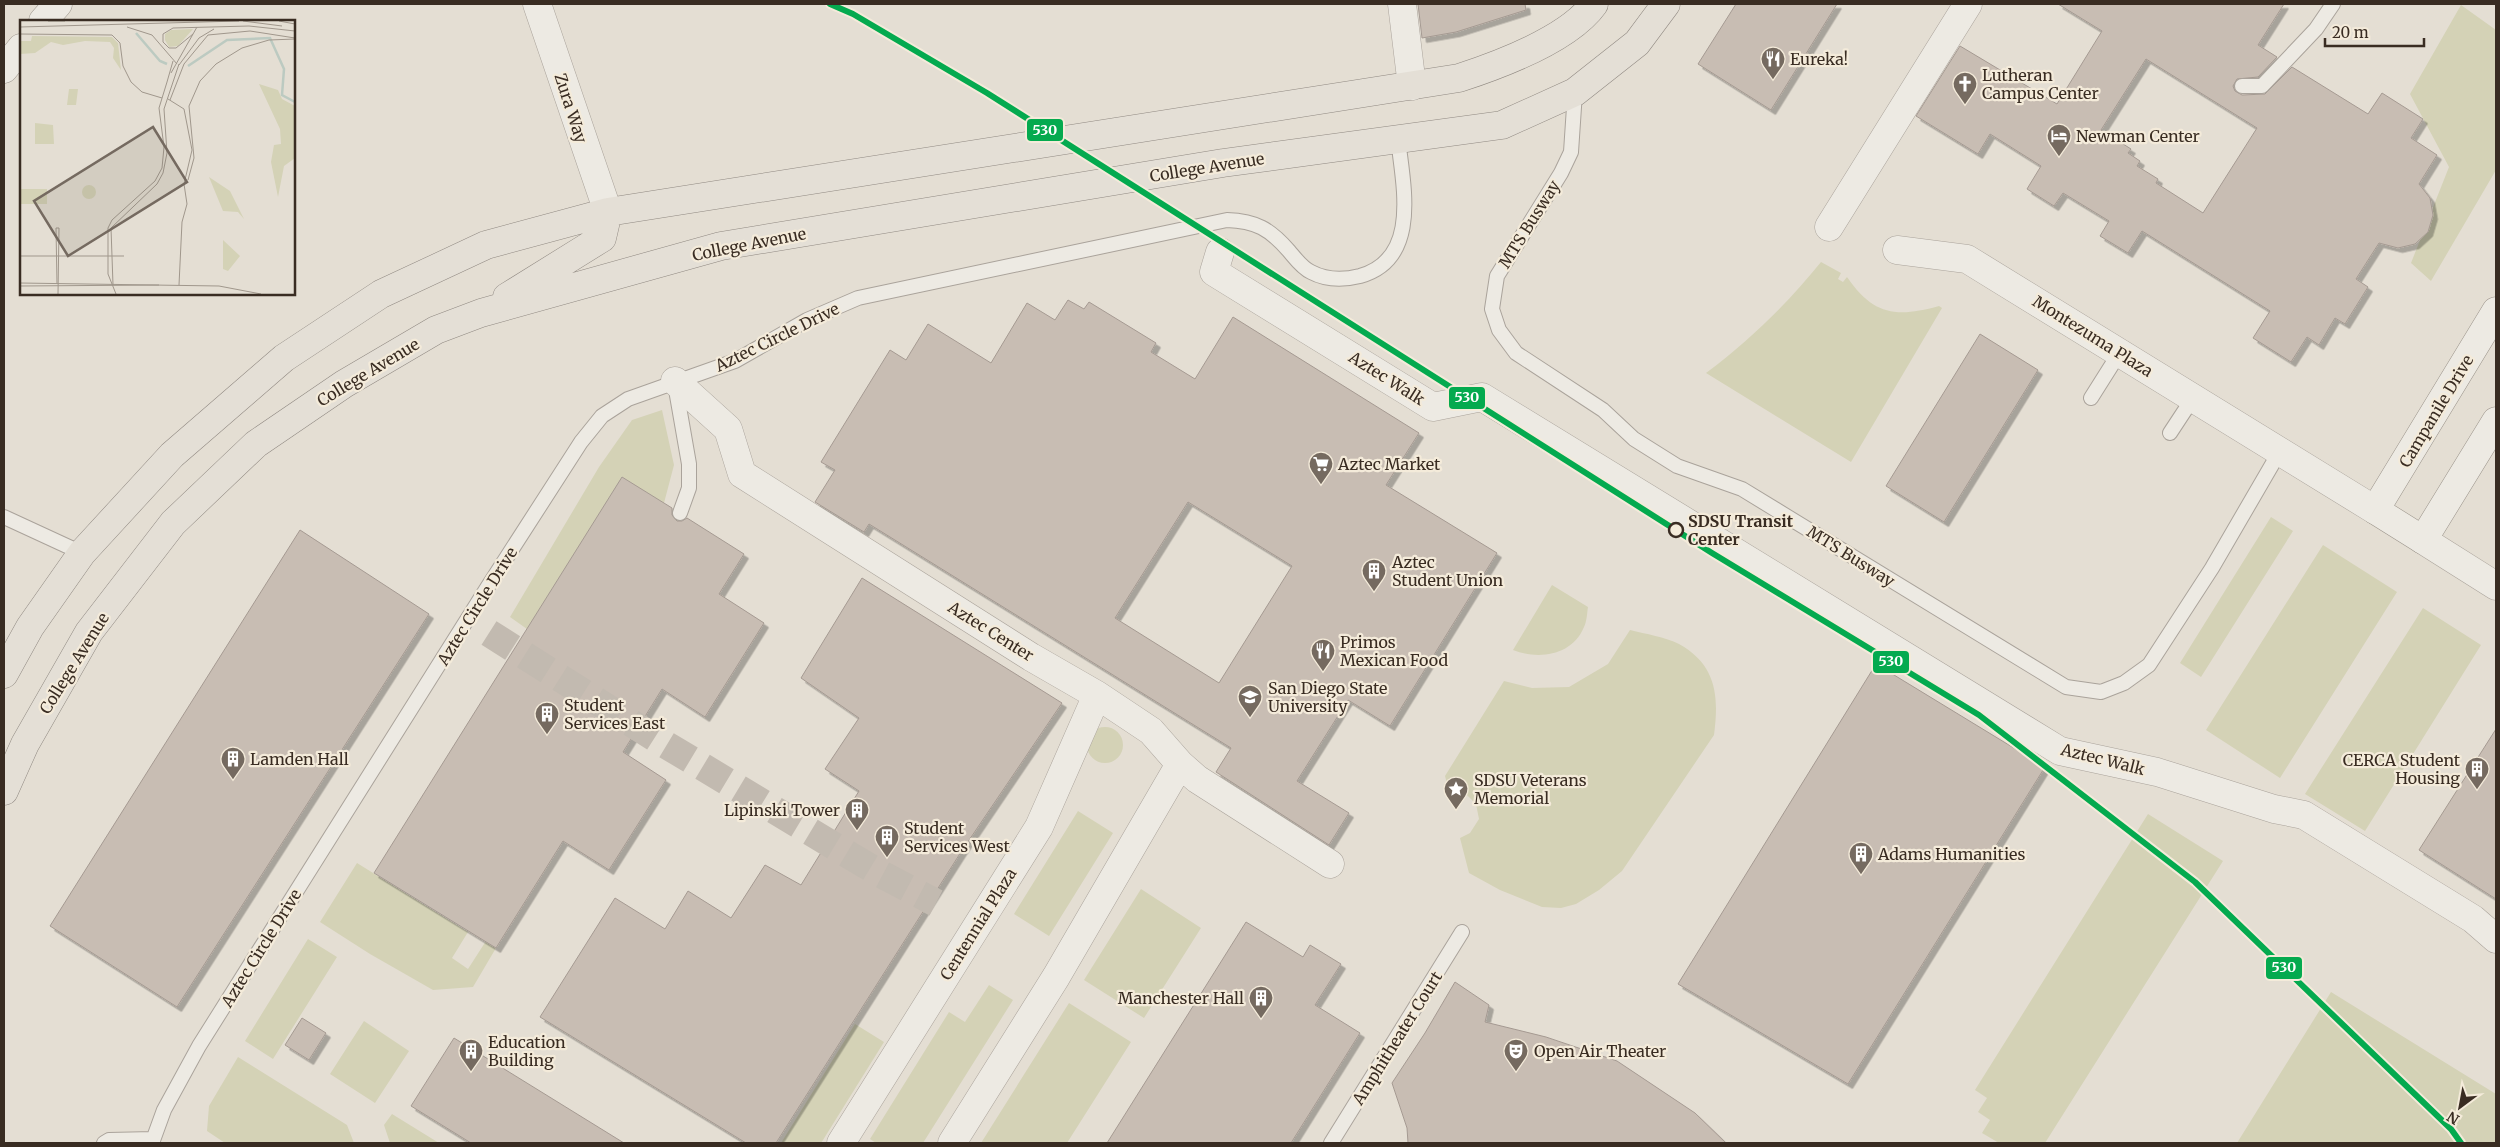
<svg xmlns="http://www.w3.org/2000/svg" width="2500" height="1147" font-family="Merriweather,serif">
<defs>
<filter id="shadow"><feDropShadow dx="4.5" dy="4.5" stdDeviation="0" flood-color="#0004"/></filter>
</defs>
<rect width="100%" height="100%" fill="#e4ded3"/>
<path fill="#d4d2b6" d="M2461 5 2496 30V170L2431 281 2411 263 2449 167 2410 94Z
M1821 262 1841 273 1838 279 1843 282 1847 277C1873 315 1896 318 1939 306L1942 308 1851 462 1706 373C1750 340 1787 304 1821 262Z
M662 410 674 465 664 503 562 573 527 629 510 617 599 467 632 420Z
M2271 517 2293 531 2201 677 2180 663Z
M2323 545 2397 592 2280 778 2206 730Z
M1552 585 1588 607C1587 613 1587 621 1584 627 1572 656 1538 660 1513 650Z
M2423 608 2481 645 2365 831 2305 794Z
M1630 630C1646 634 1665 637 1679 644 1717 665 1719 697 1714 735L1622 871 1599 890 1576 904 1561 908 1542 907 1500 890 1469 873 1460 838 1470 833 1479 819 1476 804 1465 793 1449 791 1445 776 1504 681 1532 688 1569 687 1608 664Z
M1087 745a18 18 0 1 1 36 0a18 18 0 1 1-36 0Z
M1078 811 1113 833 1049 936 1014 914Z
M2148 814 2223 861 2045 1143H1999L1982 1133 1990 1120 1978 1112 1987 1098 1975 1090Z
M357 863 468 932 452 958 468 969 486 941 496 948 473 987 433 990 370 954 320 922Z
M1141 889 1201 928 1144 1018 1084 980Z
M308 939 337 957 273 1059 245 1041Z
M989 985 1013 1000 923 1143H876L870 1139 949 1012 965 1022Z
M2331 992 2496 1094V1143H2237Z
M1069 1003 1131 1042 1067 1143H981Z
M364 1021 409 1051 375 1103 330 1074Z
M855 1024 884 1042 823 1140 821 1143H781Z
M238 1057 347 1125 354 1143H225L207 1131 209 1106Z
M392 1114 439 1143H390L384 1125Z"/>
<path fill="#c8bdb3" stroke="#a59a92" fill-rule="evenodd" filter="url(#shadow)" d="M1418 4H1525L1526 10 1456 32 1422 38Z
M1736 4H1837L1771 110 1698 64Z
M2058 4H2284L2258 45 2277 57 2258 77 2237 79 2233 86 2235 91 2242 95 2265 94 2292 67 2368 114 2382 93 2423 119 2411 138 2437 155 2419 184 2430 198 2433 215 2428 232 2415 244 2398 248 2379 243 2356 279 2368 287 2345 324 2335 318 2319 345 2307 337 2291 362 2253 338 2270 311 2142 231 2128 253 2100 236 2109 221 2063 193 2054 206 2027 189 2041 166 1990 134 1978 154 1916 116 1960 46 2057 104 2102 31ZM2146 59 2257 128 2203 213 2156 183 2158 179 2137 166 2140 161 2128 153 2131 149 2101 130Z
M1068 300 1084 309 1089 302 1156 343 1151 352 1195 379 1233 317 1419 433 1386 485 1497 553 1390 726 1348 700 1297 781 1349 813 1329 845 1216 772 1231 748 869 524 864 532 815 502 835 470 821 462 890 350 906 360 928 324 991 363 1027 303 1055 320ZM1188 502 1292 566 1219 683 1115 618Z
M1980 334 2038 370 1944 522 1886 486Z
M622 477 672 508V515L677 521H682L687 518 744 554 719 594 764 623 705 717 662 689 623 752 666 780 609 870 563 841 496 948 374 873Z
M300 530 429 614 177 1007 50 926Z
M862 578 1062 703 961 852 776 1143H746L540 1017 615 898 665 929 688 891 731 918 765 865 801 885 859 791 825 769 859 718 801 678Z
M1876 664 2045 767 1848 1084 1678 984Z
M2496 729V899L2419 850Z
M1246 922 1303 957 1310 945 1341 964 1315 1005 1360 1033 1291 1143H1107Z
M1455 982 1489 1005 1485 1022 1546 1037 1617 1061 1695 1113 1726 1143H1408L1407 1128 1392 1083 1425 1033Z
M302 1018 326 1033 309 1060 285 1045Z
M454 1038 624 1143H471L411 1106Z"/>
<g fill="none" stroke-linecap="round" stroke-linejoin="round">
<path stroke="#c2bab0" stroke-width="28" stroke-dasharray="28 14" stroke-linecap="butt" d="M489 633 663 743 879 873 936 903"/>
<defs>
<path id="lane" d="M2242 86H2262L2316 29 2333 4
M1575 92 1571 152 1561 173 1497 276 1492 309 1499 330 1516 353 1603 410 1634 439 1677 466 1742 489 2066 687 2101 692 2124 683 2149 665 2212 568 2280 451
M675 384 689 464V488L680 513
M2091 398 2120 352
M2170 433 2193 398
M4 517 82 553
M104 1143 109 1140 153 1139
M152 1143 164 1110 199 1046 487 588 581 442 602 416 628 399 735 361 807 320 858 298 1227 220C1256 221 1270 229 1289 251 1295 258 1302 268 1311 272 1326 280 1344 280 1360 276 1421 259 1403 185 1398 139
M1331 1143 1462 932"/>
<path id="street" d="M537 4 608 212
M1402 4 1412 86
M1829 227 1968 4
M1897 250 1967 259 2375 510
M1220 252 1214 272 1433 407 1482 397 2060 751 2157 772 2274 809 2304 815 2473 919 2496 939
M675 381 728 429 742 474 1031 657 1097 695 1151 731 1180 764 1197 779 1330 864
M2423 540 2496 586
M841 1143 1039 827 1097 695
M952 1143 1056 977 1180 764"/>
<path id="secondary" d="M43 21 58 4
M4 69 21 48
M2496 311 2375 510 2423 540 2496 421"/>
<path id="primary" d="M507 297 602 238 608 212
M4 674 30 627 82 553 172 455 284 358 381 294 486 245 608 212 1459 78C1499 65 1569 39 1594 4
M4 791 25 744 89 632 173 523 256 444 344 384 436 330 481 313 721 246 1223 163 1502 125 1575 92 1637 43 1666 4"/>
</defs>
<use href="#lane" stroke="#aaa39b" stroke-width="16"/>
<use href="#street" stroke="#aaa39b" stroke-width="29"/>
<use href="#secondary" stroke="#9a938a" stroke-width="29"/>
<use href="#primary" stroke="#908982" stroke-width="29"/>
<use href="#lane" stroke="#edeae3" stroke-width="14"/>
<use href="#street" stroke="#edeae3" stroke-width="28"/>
<use href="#secondary" stroke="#edeae3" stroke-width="28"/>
<use href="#primary" stroke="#e4dfd6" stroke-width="28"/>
<defs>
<path id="rail-1" d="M830 4 853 14 987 93 1712 553 1979 715 2195 882 2451 1129 2461 1143"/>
</defs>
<use href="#rail-1" stroke="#f4ebda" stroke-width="10"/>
<use href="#rail-1" stroke="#04aa4f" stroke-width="6"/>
</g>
<defs>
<symbol id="restaurant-pin" viewBox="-11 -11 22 30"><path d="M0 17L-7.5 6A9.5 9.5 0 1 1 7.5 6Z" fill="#756a60" stroke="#f4ebda"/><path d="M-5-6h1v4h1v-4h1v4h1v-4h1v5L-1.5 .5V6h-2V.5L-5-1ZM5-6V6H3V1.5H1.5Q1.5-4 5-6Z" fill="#fff"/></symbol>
<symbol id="church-pin" viewBox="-11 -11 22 30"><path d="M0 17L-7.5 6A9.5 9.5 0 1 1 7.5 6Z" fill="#756a60" stroke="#f4ebda"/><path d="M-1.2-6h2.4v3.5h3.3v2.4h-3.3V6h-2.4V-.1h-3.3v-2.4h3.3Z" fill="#fff"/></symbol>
<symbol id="hotel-pin" viewBox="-11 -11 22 30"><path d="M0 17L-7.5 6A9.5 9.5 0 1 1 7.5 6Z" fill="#756a60" stroke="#f4ebda"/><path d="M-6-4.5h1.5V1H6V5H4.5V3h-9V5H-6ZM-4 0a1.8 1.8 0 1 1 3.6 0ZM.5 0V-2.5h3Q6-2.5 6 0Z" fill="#fff"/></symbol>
<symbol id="supermarket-pin" viewBox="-11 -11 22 30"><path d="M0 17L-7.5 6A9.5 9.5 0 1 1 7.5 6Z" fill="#756a60" stroke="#f4ebda"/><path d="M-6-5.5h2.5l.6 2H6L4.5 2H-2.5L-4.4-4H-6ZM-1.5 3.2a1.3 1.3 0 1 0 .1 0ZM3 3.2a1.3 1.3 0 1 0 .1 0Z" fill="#fff"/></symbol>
<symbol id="building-pin" viewBox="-11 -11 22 30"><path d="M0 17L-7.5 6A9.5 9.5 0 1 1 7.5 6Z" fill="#756a60" stroke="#f4ebda"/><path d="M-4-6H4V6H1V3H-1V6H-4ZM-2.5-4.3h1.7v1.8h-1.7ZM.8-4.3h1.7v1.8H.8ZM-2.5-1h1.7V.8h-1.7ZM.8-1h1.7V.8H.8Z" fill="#fff"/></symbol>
<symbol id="university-pin" viewBox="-11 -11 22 30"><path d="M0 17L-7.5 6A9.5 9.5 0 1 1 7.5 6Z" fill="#756a60" stroke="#f4ebda"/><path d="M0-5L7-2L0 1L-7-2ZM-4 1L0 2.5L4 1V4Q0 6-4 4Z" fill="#fff"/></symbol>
<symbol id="sight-pin" viewBox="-11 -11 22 30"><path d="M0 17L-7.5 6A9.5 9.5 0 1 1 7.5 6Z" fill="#756a60" stroke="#f4ebda"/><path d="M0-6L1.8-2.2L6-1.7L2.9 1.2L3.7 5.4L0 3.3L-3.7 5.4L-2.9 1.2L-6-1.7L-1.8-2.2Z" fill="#fff"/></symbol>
<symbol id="theatre-pin" viewBox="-11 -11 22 30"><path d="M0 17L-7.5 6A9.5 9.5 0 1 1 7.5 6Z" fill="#756a60" stroke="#f4ebda"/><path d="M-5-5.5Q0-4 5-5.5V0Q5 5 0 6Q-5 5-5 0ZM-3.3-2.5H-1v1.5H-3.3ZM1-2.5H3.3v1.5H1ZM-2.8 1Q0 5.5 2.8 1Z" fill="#fff"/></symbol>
</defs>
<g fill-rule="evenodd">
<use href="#restaurant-pin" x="1759" y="45" width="28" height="38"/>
<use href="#church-pin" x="1951" y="70" width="28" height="38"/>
<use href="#hotel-pin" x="2045" y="122" width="28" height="38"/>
<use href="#supermarket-pin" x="1307" y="450" width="28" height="38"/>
<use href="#building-pin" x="1360" y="557" width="28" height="38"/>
<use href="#restaurant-pin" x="1309" y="637" width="28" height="38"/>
<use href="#university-pin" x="1236" y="683" width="28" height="38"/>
<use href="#building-pin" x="533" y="700" width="28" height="38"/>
<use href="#building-pin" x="219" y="745" width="28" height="38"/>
<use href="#building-pin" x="2463" y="755" width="28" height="38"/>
<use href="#sight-pin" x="1442" y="775" width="28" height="38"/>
<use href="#building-pin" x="843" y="796" width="28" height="38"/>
<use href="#building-pin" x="873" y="823" width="28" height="38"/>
<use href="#building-pin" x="1847" y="840" width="28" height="38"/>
<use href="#building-pin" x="1247" y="984" width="28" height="38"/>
<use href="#building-pin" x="457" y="1037" width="28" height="38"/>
<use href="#theatre-pin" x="1502" y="1037" width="28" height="38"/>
</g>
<circle fill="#f4ebda" stroke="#392c22" stroke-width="2.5" cx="1676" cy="530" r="7"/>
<g text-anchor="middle" stroke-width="4.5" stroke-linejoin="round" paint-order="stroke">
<g font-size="16" fill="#392c22" stroke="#f4ebda" text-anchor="start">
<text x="1790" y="65">Eureka!</text>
<text x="1982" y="81">Lutheran<tspan x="1982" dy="18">Campus Center</tspan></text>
<text x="2076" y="142">Newman Center</text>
<text x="1338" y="470">Aztec Market</text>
<text x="1392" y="568">Aztec<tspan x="1392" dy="18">Student Union</tspan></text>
<text x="1340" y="648">Primos<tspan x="1340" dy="18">Mexican Food</tspan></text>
<text x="1268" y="694">San Diego State<tspan x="1268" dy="18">University</tspan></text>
<text x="564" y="711">Student<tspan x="564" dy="18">Services East</tspan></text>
<text x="250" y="765">Lamden Hall</text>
<text x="2460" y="766" text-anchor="end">CERCA Student<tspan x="2460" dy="18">Housing</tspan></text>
<text x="1474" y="786">SDSU Veterans<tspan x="1474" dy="18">Memorial</tspan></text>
<text x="840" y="816" text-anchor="end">Lipinski Tower</text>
<text x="904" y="834">Student<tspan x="904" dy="18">Services West</tspan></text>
<text x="1878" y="860">Adams Humanities</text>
<text x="1244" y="1004" text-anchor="end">Manchester Hall</text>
<text x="488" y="1048">Education<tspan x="488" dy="18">Building</tspan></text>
<text x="1534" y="1057">Open Air Theater</text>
</g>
<g font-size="16" fill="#392c22" stroke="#f4ebda">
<text transform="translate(571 108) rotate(72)" y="6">Zura Way</text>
<text transform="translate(1207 167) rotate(-9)" y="6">College Avenue</text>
<text transform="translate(1529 224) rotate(-58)" y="6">MTS Busway</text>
<text transform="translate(749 244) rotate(-11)" y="6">College Avenue</text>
<text transform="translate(2093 336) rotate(32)" y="6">Montezuma Plaza</text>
<text transform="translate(777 337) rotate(-26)" y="6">Aztec Circle Drive</text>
<text transform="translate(368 372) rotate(-31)" y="6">College Avenue</text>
<text transform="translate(1387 378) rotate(32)" y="6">Aztec Walk</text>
<text transform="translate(2436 411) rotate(-59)" y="6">Campanile Drive</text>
<text transform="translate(1851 556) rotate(32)" y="6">MTS Busway</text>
<text transform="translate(477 606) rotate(-58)" y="6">Aztec Circle Drive</text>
<text transform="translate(991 631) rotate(32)" y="6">Aztec Center</text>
<text transform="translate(74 663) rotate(-58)" y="6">College Avenue</text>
<text transform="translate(2103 759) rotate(14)" y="6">Aztec Walk</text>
<text transform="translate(978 924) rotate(-58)" y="6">Centennial Plaza</text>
<text transform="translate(261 948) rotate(-58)" y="6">Aztec Circle Drive</text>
<text transform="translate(1397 1038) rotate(-58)" y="6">Amphitheater Court</text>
</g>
<g font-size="16" font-weight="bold" fill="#392c22" stroke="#f4ebda" text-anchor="start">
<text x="1688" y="527">SDSU Transit<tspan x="1688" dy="18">Center</tspan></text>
</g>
</g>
<g transform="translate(20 20)">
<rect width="275" height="275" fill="#e4ded3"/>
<path d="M173 9 158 26 149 27 145 20V14L151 10ZM12 16 92 17 98 23 101 50 93 38 94 28 90 22 65 21 43 25 31 22 15 33 0 34V21H11ZM239 64 258 70 262 79 275 86V138L264 146 258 177 251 142 254 125 261 124 260 109ZM49 69H58L56 85H47ZM15 103 33 105 34 124H15ZM189 157 210 171 224 199 218 192 203 191ZM62 172a7 7 0 1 1 14 0a7 7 0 1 1-14 0ZM0 169H27V184H0ZM203 220 220 236 208 251 203 249Z" fill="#d4d2b6"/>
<path fill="none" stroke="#bccac1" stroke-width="2.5" d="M116 13 140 41 147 44M168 46 207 20 250 18 264 49 262 75 275 82"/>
<path fill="none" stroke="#a0978c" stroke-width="1" d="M28 1H45M223 1 262 6M259 1 275 4M0 7 219 1M107 7 132 15 157 44M0 14 92 15 100 23 103 46 111 62 122 72 142 78M173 14 156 28H149L143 22V14L153 8 229 6 275 11M159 45 179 18 194 9M151 53 177 7M147 62 153 41M148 79 164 89 172 130 164 164 167 184 162 202 159 265M150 80 164 44 188 15 230 11 275 18M168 160 174 138 169 86 180 61 196 44 222 28 249 20 275 19M0 236H104M0 263 199 266 241 274M37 264 36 208H39L38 274M93 265 91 208 137 164 143 153 147 133 144 89 159 44M0 266 139 265M96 274 88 254V208L92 200 135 161 142 148 144 127 139 88 147 62"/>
<path fill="#756a60" fill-opacity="0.15" stroke="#756a60" stroke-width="2.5" d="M133 107 167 162 48 236 14 181Z"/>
<rect width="275" height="275" fill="none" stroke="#392c22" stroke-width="2.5"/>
</g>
<g stroke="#f4ebda" stroke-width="2">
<rect x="1026" y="118" width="38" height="24" rx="5" fill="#04aa4f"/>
<rect x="1448" y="386" width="38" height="24" rx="5" fill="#04aa4f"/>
<rect x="1872" y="650" width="38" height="24" rx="5" fill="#04aa4f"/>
<rect x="2265" y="956" width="38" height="24" rx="5" fill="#04aa4f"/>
</g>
<g font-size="14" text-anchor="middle" font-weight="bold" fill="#fff">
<text x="1045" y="135">530</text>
<text x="1467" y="402">530</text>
<text x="1891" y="666">530</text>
<text x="2284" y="972">530</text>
</g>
<rect width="2500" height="1147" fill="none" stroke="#392c22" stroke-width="10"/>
<g transform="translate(2460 1107) rotate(212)" stroke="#f4ebda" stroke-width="4" paint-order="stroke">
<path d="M0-4L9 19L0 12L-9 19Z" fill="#392c22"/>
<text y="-8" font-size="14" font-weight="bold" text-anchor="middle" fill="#392c22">N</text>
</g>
<path d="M2325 38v8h99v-8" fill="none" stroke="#392c22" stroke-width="2.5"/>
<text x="2332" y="38" font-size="15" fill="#392c22" stroke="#f4ebda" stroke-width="4" paint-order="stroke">20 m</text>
</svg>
